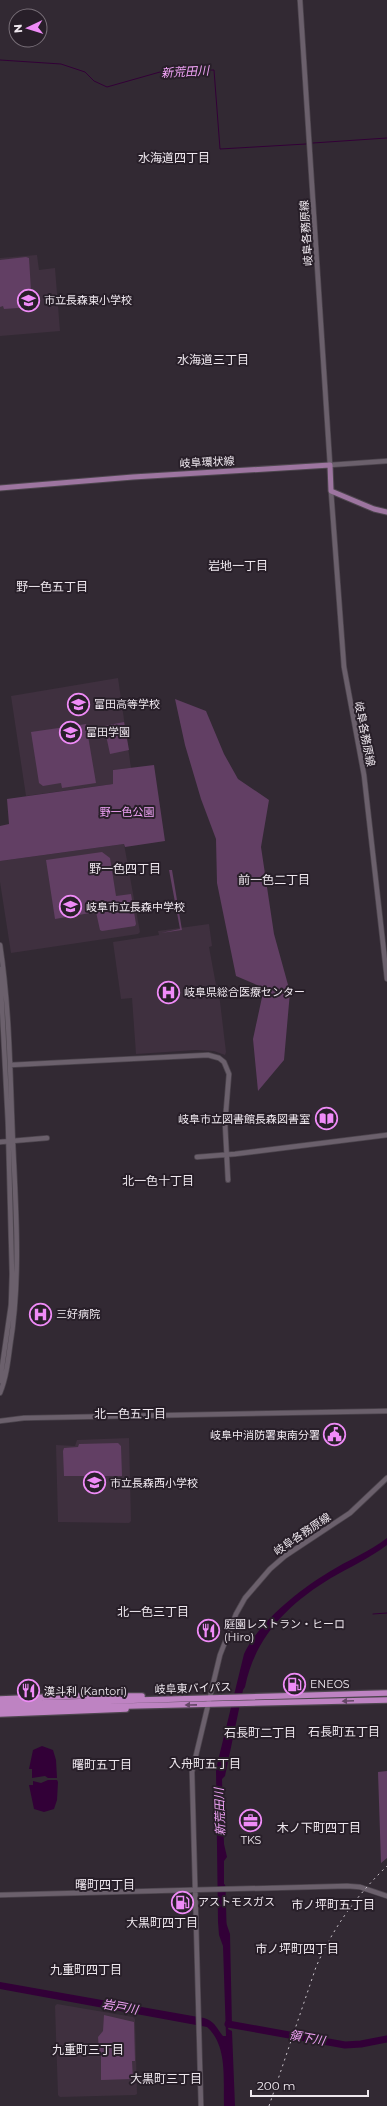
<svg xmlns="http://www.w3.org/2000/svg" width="387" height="2106" font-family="Montserrat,'Noto Sans JP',sans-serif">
<rect width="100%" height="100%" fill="#322933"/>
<path fill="#3f303f" d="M37 255 39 270 55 268 60 331 0 336V258Z
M118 678 131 768 113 770V784L26 796 11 696Z
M124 844 140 932 138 934 11 953 0 882V861Z
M209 924 212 946 209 947 216 985H218L226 1052 225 1055 214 1051 196 1050 136 1054 132 998 121 999 113 942 159 935 158 931Z
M129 1438 131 1521 129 1523 58 1522 56 1445 75 1446 77 1440Z
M57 2004 133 2017 135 2019 137 2094 135 2095 60 2097 58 2095 55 2006Z"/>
<path fill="#623f64" d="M26 257 29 258 32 307 4 309 3 306 0 307V260Z
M175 699 206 711 224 754 238 779 269 800 261 847 274 934 290 992 284 1060 258 1091 253 1039 264 988 236 976 217 883 216 839 201 799 185 745Z
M124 722 129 750 110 754 104 726Z
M86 724 96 783 62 788 61 783 43 786 39 783 31 732Z
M154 765 165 841 125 847 124 844 0 861V826L9 824 7 799 113 784V770Z
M102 852 110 858 116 896 131 894 136 924 135 926 102 931 100 930 96 912 55 919 46 860Z
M169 870H172L182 930 161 933 180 929Z
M118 1443 121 1446 122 1476H64L63 1451 64 1448 78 1447 79 1444Z
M387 1771V1858L381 1863 378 1772Z
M104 2015 134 2022 135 2061H132L133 2079 101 2080V2054L99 2051 98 2037 103 2031Z"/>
<path fill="#320037" d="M387 1538V1545C370 1558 350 1567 331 1578 288 1604 255 1637 245 1687L243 1690 225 1776 222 1779 224 1844 227 1857 224 1861V1895L221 1899V1908L230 1934 232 2026H229L228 2029 232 2031 235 2106H224C223 2080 228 2046 207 2027L0 1989V1982L204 2018C215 2021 216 2028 223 2036H226L223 1946 219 1935 218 1922 216 1769 244 1654C259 1622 299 1590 329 1572 348 1560 369 1552 387 1538Z
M42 1746 53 1750 56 1760 57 1778H48L45 1776 32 1778V1769H29L33 1750Z
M48 1780H57L58 1782 57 1800 54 1809 44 1812 34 1809 29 1785H33V1781L41 1783Z"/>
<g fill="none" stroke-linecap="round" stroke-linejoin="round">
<path stroke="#320037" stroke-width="1" d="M0 60 61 64 85 72 94 81 107 87 160 72 214 70 220 149 306 144
M313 143 387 138
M373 1614 387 1613"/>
<path stroke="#320037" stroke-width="7" d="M222 1887 223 1923
M228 2024 345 2045 361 2044 387 2039"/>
<defs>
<path id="secondary" d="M300 0 330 465 387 461
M331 491 344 667 364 775 387 979
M0 945C10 1011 10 1077 13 1144 16 1211 21 1279 10 1346 8 1362 6 1378 0 1393
M0 969 8 1123 12 1274 11 1305 0 1381
M10 1065 208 1055 219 1058 224 1062 229 1074 225 1123 228 1180
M0 1142 47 1138
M197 1157 235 1154 387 1135
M0 1421 24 1418 387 1411
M0 1895 347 1886 360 1887 387 1896
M201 2106 192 1772 220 1655 236 1614 245 1598 270 1569 285 1556 350 1513 387 1478"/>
<path id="primary" d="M0 488 133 477 330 465 331 491 374 509 387 512"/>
<path id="highway" d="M0 1699 73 1696H142
M0 1704 387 1693
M0 1709 387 1700
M0 1714 126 1709"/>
</defs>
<use href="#secondary" stroke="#4d454e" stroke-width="6"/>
<use href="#primary" stroke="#4d454e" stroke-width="7"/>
<use href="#highway" stroke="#4d454e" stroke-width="8"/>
<use href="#secondary" stroke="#6b606c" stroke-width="4.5"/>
<use href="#primary" stroke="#9d75a0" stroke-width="5"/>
<use href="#highway" stroke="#be83c2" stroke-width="5.5"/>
<path stroke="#cbc4cc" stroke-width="1" stroke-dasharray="2 4" stroke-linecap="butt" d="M269 2106 316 1967C333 1928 356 1896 387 1866"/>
</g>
<defs><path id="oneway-solid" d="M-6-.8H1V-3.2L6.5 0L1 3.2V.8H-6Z"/></defs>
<g fill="#644766">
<use href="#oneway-solid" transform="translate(348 1701) rotate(178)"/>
<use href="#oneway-solid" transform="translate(191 1705) rotate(179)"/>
</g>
<defs>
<symbol id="school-ring" viewBox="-11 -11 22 22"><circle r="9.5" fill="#281f29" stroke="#ef8bf7" stroke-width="1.5"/><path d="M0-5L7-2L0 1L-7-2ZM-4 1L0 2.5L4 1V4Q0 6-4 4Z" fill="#ef8bf7"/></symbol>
<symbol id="hospital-ring" viewBox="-11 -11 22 22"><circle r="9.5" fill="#281f29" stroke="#ef8bf7" stroke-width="1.5"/><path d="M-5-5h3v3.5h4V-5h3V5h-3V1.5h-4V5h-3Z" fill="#ef8bf7"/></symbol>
<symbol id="library-ring" viewBox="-11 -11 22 22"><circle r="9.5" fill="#281f29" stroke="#ef8bf7" stroke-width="1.5"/><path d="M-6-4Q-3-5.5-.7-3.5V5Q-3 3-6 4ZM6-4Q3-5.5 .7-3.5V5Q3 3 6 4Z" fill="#ef8bf7"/></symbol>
<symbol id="civic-ring" viewBox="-11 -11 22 22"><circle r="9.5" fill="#281f29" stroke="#ef8bf7" stroke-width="1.5"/><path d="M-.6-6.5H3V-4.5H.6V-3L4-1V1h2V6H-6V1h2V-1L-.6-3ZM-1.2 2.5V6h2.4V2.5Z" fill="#ef8bf7"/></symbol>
<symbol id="restaurant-ring" viewBox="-11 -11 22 22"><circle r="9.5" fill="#281f29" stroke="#ef8bf7" stroke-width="1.5"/><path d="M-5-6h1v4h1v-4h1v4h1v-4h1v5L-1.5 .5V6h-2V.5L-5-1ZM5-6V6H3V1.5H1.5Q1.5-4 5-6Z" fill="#ef8bf7"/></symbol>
<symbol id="fuel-ring" viewBox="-11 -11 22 22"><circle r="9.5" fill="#281f29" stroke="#ef8bf7" stroke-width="1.5"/><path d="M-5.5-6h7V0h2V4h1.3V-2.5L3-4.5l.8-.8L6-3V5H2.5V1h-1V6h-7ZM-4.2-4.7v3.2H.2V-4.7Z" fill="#ef8bf7"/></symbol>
<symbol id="office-ring" viewBox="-11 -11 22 22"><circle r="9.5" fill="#281f29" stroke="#ef8bf7" stroke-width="1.5"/><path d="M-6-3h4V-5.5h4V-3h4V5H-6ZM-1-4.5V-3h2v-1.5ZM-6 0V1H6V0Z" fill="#ef8bf7"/></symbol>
</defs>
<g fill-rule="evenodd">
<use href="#school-ring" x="16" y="288" width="25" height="25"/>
<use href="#school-ring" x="66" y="692" width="25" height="25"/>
<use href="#school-ring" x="58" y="720" width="25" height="25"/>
<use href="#school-ring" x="58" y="894" width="25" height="25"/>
<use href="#hospital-ring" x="156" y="980" width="25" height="25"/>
<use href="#library-ring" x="314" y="1106" width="25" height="25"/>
<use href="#hospital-ring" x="28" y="1302" width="25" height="25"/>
<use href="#civic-ring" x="322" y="1422" width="25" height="25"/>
<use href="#school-ring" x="82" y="1470" width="25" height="25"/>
<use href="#restaurant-ring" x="196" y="1618" width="25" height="25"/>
<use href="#fuel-ring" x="282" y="1672" width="25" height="25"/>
<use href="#restaurant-ring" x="16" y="1678" width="25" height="25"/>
<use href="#office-ring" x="238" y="1808" width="25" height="25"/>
<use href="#fuel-ring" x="170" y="1890" width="25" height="25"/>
</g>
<g text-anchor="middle" stroke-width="4" stroke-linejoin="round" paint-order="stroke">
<g font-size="11" fill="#efe8ef" stroke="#281f29">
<text transform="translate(306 233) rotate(-94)" y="4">岐阜各務原線</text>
<text transform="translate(207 462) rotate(-3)" y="4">岐阜環状線</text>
<text transform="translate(365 734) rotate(79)" y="4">岐阜各務原線</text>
<text transform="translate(302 1534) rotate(-34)" y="4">岐阜各務原線</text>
<text transform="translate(193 1688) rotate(-2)" y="4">岐阜東バイパス</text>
</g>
<g font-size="11" fill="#efe8ef" stroke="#281f29" text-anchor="start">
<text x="44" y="304">市立長森東小学校</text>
<text x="94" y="708">富田高等学校</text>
<text x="86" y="736">富田学園</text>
<text x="86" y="911">岐阜市立長森中学校</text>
<text x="184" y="996">岐阜県総合医療センター</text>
<text x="310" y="1123" text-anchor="end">岐阜市立図書館長森図書室</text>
<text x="56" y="1318">三好病院</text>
<text x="320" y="1439" text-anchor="end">岐阜中消防署東南分署</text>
<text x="110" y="1487">市立長森西小学校</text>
<text x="224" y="1628">庭園レストラン・ヒーロ<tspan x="224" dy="13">(Hiro)</tspan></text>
<text x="310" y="1688">ENEOS</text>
<text x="44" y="1695">漢斗利 (Kantori)</text>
<text x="251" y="1844" text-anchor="middle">TKS</text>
<text x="198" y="1906">アストモスガス</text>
</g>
<g font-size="11" fill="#f1a3f7" stroke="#281f29">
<text x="127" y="816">野一色公園</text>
</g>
<g font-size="12" font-style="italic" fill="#f1a3f7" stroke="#281f29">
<text transform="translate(185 72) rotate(-3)" y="4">新荒田川</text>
<text transform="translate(220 1812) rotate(-92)" y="4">新荒田川</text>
<text transform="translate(120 2007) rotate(10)" y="4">岩戸川</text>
<text transform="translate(307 2038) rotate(10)" y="4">領下川</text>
</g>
<g font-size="12" fill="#efe8ef" stroke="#281f29">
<text x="174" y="162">水海道四丁目</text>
<text x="213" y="364">水海道三丁目</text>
<text x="238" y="570">岩地一丁目</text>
<text x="52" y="591">野一色五丁目</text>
<text x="125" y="873">野一色四丁目</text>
<text x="274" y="884">前一色二丁目</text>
<text x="158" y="1185">北一色十丁目</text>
<text x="130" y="1418">北一色五丁目</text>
<text x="153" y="1616">北一色三丁目</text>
<text x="344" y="1736">石長町五丁目</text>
<text x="260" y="1737">石長町二丁目</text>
<text x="205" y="1768">入舟町五丁目</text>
<text x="102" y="1769">曙町五丁目</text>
<text x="319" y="1832">木ノ下町四丁目</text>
<text x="105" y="1889">曙町四丁目</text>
<text x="333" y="1909">市ノ坪町五丁目</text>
<text x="162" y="1927">大黒町四丁目</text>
<text x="297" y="1953">市ノ坪町四丁目</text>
<text x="86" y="1974">九重町四丁目</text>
<text x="88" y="2054">九重町三丁目</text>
<text x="166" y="2083">大黒町三丁目</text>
</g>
</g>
<g transform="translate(28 28) rotate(266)"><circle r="19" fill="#281f29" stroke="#786f78"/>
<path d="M0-3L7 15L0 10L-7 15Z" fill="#ef8bf7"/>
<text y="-6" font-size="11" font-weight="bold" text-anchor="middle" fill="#efe8ef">N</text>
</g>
<path d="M251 2090v6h117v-6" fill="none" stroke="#efe8ef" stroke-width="2"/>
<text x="257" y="2090" font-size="12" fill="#efe8ef" stroke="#281f29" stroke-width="3" paint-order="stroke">200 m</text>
</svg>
